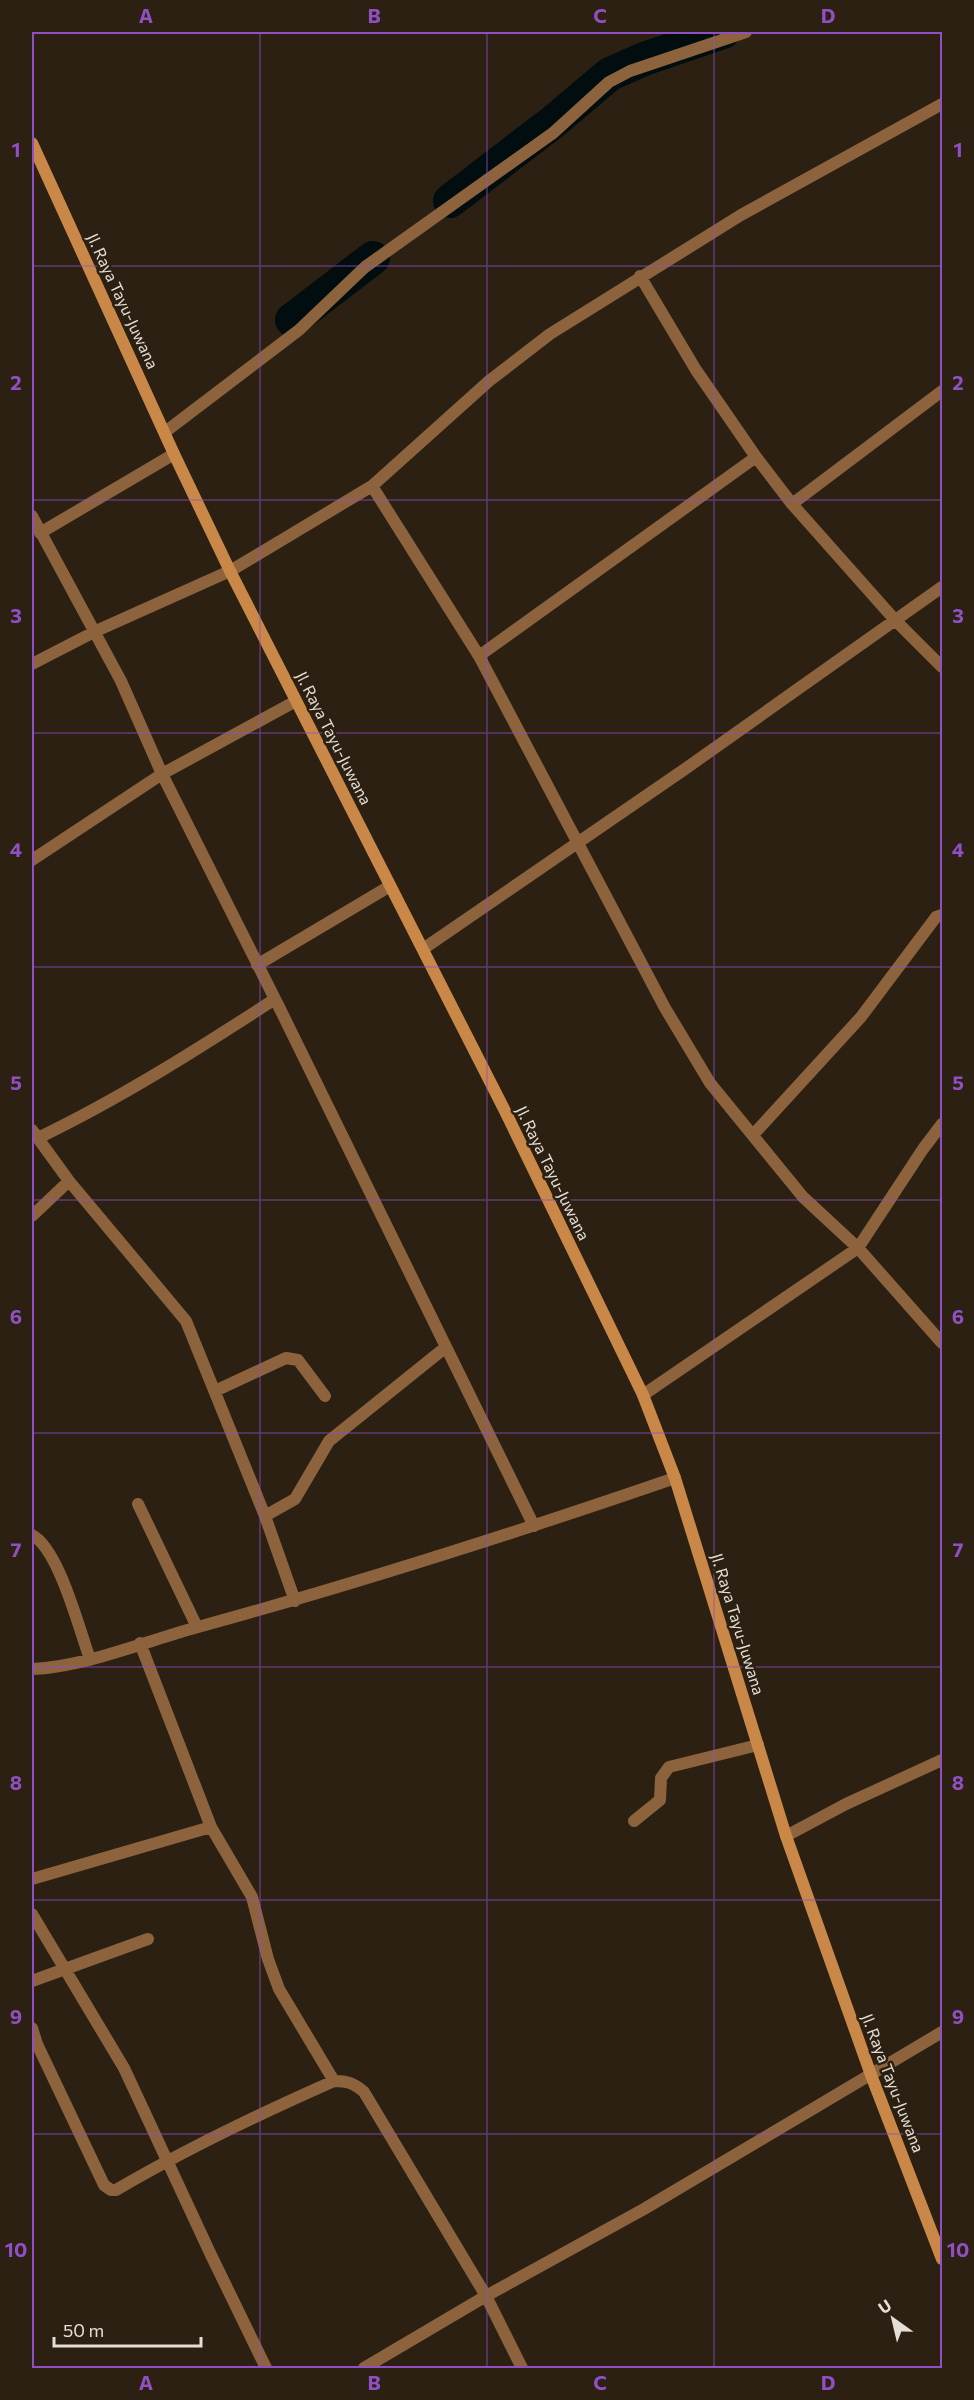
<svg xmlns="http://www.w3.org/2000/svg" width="974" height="2400" font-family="Commissioner,sans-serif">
<rect width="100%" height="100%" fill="#2b2012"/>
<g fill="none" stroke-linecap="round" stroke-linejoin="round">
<path stroke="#010d0e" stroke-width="34" d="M450 201 553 122 610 74 644 59 723 32
M292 320 373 258"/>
<path stroke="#8d633e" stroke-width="12" d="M640 276 696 370 756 457 792 504 895 620 942 667
M165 432 299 330 365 267 553 133 609 82 630 71 746 32
M372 486 479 656 665 1008 710 1083 803 1197 858 1248 942 1343
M792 504 942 391
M32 516 121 681 162 774 281 1011 534 1526
M40 533 174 454
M479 656 756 457
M32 664 96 631 230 571 372 486 489 381 550 334 741 215 942 104
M32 860 162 774 296 701
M423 949 685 769 942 587
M257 965 390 886
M32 1130 69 1181 186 1321 265 1516 295 1601
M753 1135 861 1017 936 917 942 915
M38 1138C121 1098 198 1049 275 999
M32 1216 69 1181
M215 1391 286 1358 298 1360 325 1396
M643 1395 858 1248 923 1149 942 1124
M138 1504 197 1627
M265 1516 295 1499 329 1441 446 1347
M32 1535C59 1549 79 1629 90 1659
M140 1643 211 1827 252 1897 268 1959 279 1989 334 2081
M32 1669C85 1667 146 1641 198 1627 359 1583 518 1532 675 1478
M634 1821 660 1800 661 1778 669 1767 758 1745
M786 1836 846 1804 942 1760
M32 1879 211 1827
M32 1914 124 2068 211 2255 266 2368
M32 1981 148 1939
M32 2028 37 2044 104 2185 111 2190H116C186 2149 259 2114 334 2081 347 2081 354 2083 364 2092L486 2296 522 2368
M364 2368 486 2296 644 2209 942 2032"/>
<path stroke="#ca8848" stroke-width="12" d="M32 143 174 454 230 571 505 1111 643 1395 675 1478 786 1836 871 2075 942 2259"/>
</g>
<path fill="none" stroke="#9050c3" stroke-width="1.5" stroke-opacity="0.55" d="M260 32V2368M487 32V2368M714 32V2368M32 266H942M32 500H942M32 733H942M32 967H942M32 1200H942M32 1433H942M32 1667H942M32 1900H942M32 2134H942"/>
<g text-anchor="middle" stroke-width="5" stroke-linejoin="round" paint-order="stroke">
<g font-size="16" fill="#e5ded5" stroke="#2b2012">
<text transform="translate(123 301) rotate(65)" y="6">Jl. Raya Tayu-Juwana</text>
<text transform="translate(334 738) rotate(63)" y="6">Jl. Raya Tayu-Juwana</text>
<text transform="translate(553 1173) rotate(64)" y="6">Jl. Raya Tayu-Juwana</text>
<text transform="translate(738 1624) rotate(73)" y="6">Jl. Raya Tayu-Juwana</text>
<text transform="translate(893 2083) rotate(69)" y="6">Jl. Raya Tayu-Juwana</text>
</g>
</g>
<rect width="974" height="2400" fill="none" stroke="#2b2012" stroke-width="66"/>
<g transform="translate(893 2319) rotate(326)" stroke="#2b2012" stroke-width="4.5" paint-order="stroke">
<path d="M0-4.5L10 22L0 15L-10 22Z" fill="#e5ded5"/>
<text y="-9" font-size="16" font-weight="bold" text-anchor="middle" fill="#e5ded5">U</text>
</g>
<path d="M54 2337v9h147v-9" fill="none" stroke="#e5ded5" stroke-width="3"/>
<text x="63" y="2337" font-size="18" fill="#e5ded5" stroke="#2b2012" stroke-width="4.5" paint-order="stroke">50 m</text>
<rect x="33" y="33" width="908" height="2334" fill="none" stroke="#9050c3" stroke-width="2"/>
<g font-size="20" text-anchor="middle" font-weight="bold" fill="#9050c3">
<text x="146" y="23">A</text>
<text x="374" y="23">B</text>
<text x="600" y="23">C</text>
<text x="828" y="23">D</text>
<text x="16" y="157">1</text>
<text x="958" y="157">1</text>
<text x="16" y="390">2</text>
<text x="958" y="390">2</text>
<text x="16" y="623">3</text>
<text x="958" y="623">3</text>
<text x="16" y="857">4</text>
<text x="958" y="857">4</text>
<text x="16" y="1090">5</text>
<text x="958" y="1090">5</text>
<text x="16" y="1324">6</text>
<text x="958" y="1324">6</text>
<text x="16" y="1557">7</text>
<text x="958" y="1557">7</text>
<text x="16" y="1790">8</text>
<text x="958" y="1790">8</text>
<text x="16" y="2024">9</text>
<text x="958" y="2024">9</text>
<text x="16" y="2257">10</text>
<text x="958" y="2257">10</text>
<text x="146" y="2390">A</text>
<text x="374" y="2390">B</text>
<text x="600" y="2390">C</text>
<text x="828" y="2390">D</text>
</g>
</svg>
